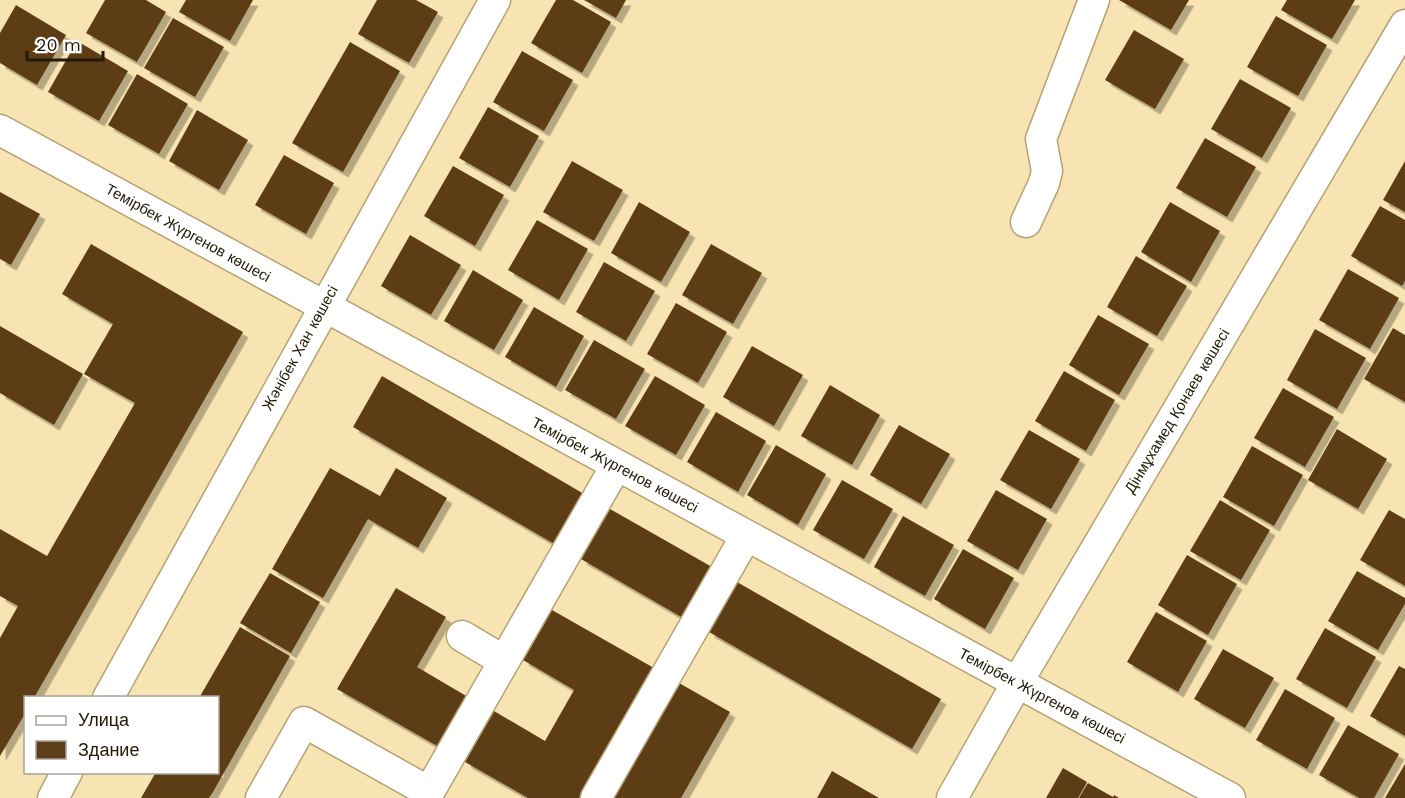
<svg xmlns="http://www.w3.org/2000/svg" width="1405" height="798" font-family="'Work Sans',sans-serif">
<defs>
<filter id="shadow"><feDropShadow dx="5.5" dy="5.5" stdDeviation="0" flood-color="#0004"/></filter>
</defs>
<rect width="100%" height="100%" fill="#f8e4b2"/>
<path fill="#5d3e18" filter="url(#shadow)" d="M105 0H146L166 12 137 62 86 33Z
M186 0H253L230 41 179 12Z
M377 0H416L438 12 409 63 358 34Z
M556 0H573L611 22 582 73 531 43Z
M584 0H626L616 18Z
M1119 0H1189L1171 30Z
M1287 0H1355L1332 39 1281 10Z
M16 5 66 35 37 85 0 63V33Z
M1276 16 1327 45 1298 96 1247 67Z
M173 18 224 47 195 97 144 68Z
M1134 30 1184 59 1155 109 1105 80Z
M77 41 128 71 99 121 48 92Z
M350 42 400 71 343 172 292 143Z
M522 51 573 80 544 131 493 102Z
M137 74 188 104 159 154 108 125Z
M1240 79 1291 108 1262 158 1211 129Z
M488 107 539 136 510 187 459 158Z
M197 110 248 140 219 190 169 161Z
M1205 138 1256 167 1227 217 1176 188Z
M284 155 334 183 306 234 255 205Z
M572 161 623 190 594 241 543 212Z
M1405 161V212L1383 200Z
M453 166 504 195 475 246 424 216Z
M0 192 40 214 11 265 0 259Z
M639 202 690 232 661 282 611 253Z
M1170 202 1220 231 1191 282 1141 252Z
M1380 206 1405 220V281L1402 286 1351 256Z
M537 220 588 249 559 300 508 270Z
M410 235 461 265 431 315 381 286Z
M91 244 243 332 34 698H26V712L0 756V638L18 606 0 596V529L47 556 135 403 84 374 113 324 62 294Z
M711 244 762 273 733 324 682 295Z
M1136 256 1187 286 1157 336 1107 307Z
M604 262 655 291 626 341 576 312Z
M1348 269 1399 298 1370 349 1319 320Z
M473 270 523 300 494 350 444 321Z
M676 303 727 332 698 383 647 354Z
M534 307 584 336 556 387 505 357Z
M1098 315 1149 344 1119 395 1069 365Z
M0 326 83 374 54 425 0 393Z
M1393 328 1405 335V402L1364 379Z
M1315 329 1366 358 1337 409 1287 380Z
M594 340 645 369 616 419 565 390Z
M752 346 803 375 774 426 723 397Z
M1064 371 1115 400 1086 451 1035 421Z
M382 376 584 494 556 545 353 427Z
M655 376 705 405 676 455 625 426Z
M830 385 880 415 852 465 801 436Z
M1283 388 1334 417 1305 467 1254 438Z
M716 412 766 441 738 492 687 462Z
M899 425 950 454 921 504 870 475Z
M1337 429 1387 459 1358 509 1308 480Z
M1029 430 1080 459 1051 509 1000 480Z
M776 445 826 474 798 525 747 495Z
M1252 446 1303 475 1274 526 1223 497Z
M330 468 380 496 396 468 447 498 418 548 368 519 323 598 272 569Z
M842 480 893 509 864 559 813 530Z
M996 490 1047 519 1018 570 967 541Z
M1220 500 1270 530 1241 580 1190 551Z
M610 509 712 567 683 618 581 559Z
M1389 510 1405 519V586L1360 560Z
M903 516 954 545 925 596 874 567Z
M963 549 1014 578 985 629 934 599Z
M1187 555 1237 584 1208 635 1158 605Z
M1357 571 1405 598V604L1378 650 1328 621Z
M270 573 320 602 291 653 240 623Z
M737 582 941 699 912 749 709 632Z
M396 588 446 617 417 667 468 697 439 747 337 689Z
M552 610 654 668 579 798H528L465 762 494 711 545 741 574 690 523 660Z
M1156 612 1207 641 1178 692 1127 662Z
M240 627 290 656 213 792 209 798H141L156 772H218V698H199Z
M1325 628 1376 657 1347 708 1296 679Z
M1223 649 1274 678 1245 728 1194 699Z
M1399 666 1405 669V736L1370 716Z
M679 683 730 712 681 798H613Z
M1285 689 1335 718 1307 769 1256 740Z
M1348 725 1399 754 1374 798H1359L1319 775Z
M1405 764V798H1385Z
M1063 768 1087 782 1078 798H1046Z
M832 771 879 798H817Z
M1088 783 1113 797 1114 795 1119 798H1079Z"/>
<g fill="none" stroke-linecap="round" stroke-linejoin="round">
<defs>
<path id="minor" d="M0 130 1230 798
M1026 222 1044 183 1047 171 1041 139 1094 0
M462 636 504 661
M108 698 495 0
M53 798 67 772
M261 798 304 722 429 792 616 466
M596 798 746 536
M952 798 1017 683 1405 25"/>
</defs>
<use href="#minor" stroke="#b6a373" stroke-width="33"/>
<use href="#minor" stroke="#fff" stroke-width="30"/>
</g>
<g text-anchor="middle" stroke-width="6" stroke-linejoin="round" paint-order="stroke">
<g font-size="15" fill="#211a06" stroke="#fff">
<text transform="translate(188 233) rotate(29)" y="5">Темірбек Жүргенов көшесі</text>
<text transform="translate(300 348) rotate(-61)" y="5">Жәнібек Хан көшесі</text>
<text transform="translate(1177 411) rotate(-59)" y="5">Дінмұхамед Қонаев көшесі</text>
<text transform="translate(615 465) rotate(28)" y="5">Темірбек Жүргенов көшесі</text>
<text transform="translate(1042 696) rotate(28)" y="5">Темірбек Жүргенов көшесі</text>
</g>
</g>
<rect x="24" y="696" width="195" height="78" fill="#ffffff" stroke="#a6a39b" stroke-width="1.5"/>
<rect x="36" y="716" width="30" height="9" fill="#ffffff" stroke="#a6a39b" stroke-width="1.5"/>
<text x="78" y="726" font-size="18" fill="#211a06">Улица</text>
<rect x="36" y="741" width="30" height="18" fill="#5d3e18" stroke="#a6a39b" stroke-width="1.5"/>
<text x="78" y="756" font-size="18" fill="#211a06">Здание</text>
<path d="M27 51v9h76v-9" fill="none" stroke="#211a06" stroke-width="3"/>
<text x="36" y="51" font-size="18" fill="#211a06" stroke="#ffffff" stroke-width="4.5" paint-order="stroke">20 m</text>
</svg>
